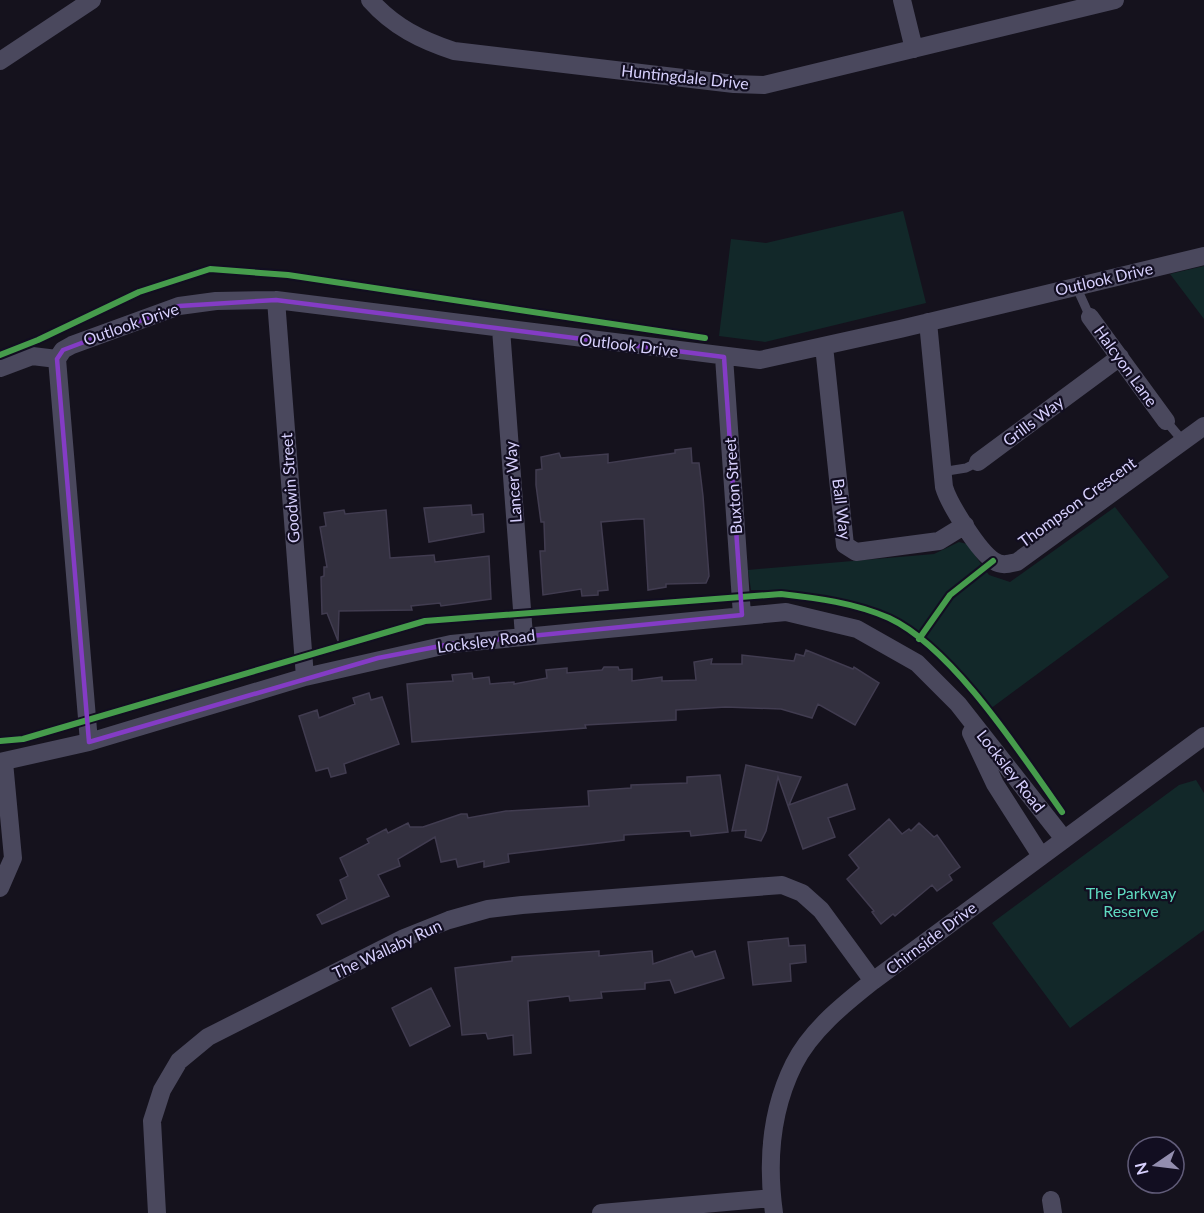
<svg xmlns="http://www.w3.org/2000/svg" width="1204" height="1213" font-family="Lato,sans-serif">
<rect width="100%" height="100%" fill="#15121d"/>
<path fill="#122829" d="M903 211 926 303 765 342 719 336 731 239 766 243Z
M1204 266V319L1170 274Z
M1115 507 1169 577 990 709C927 621 858 591 751 590L748 570 934 554 959 542 967 544 989 575 1010 582Z
M1196 780 1204 793V930L1070 1028 992 923 1179 785Z"/>
<path fill="#33303f" stroke="#413c50" stroke-width="1.5" d="M691 448 692 463H699L703 496 709 576 706 583 666 584V587L648 590 644 519H636L601 522 608 590 598 591V595L582 596 581 589 543 595 540 551H545L544 522H541L536 485V470L542 469 541 457 559 453 561 458 608 454V463L675 453V450Z
M471 505 472 515 483 514 484 532 429 542 424 508Z
M344 510 345 514 386 510 390 558 434 555 435 562 489 556 491 599 441 606 440 603 411 606 412 610 339 611 338 641 327 613 322 614 321 577 324 576V567H327L320 527 326 526 324 513Z
M806 650 853 669 854 667 879 683 855 725 818 704 812 718 781 709 726 707 676 710V720L585 725 586 728 412 742 407 684 453 681 452 675 472 673 473 679 489 677 490 684 514 682V684L547 678 546 670 567 668V673L602 670 604 667H618L619 670 632 669V681L662 677V681L696 680 694 662 712 659 711 664H742V655L794 661 796 654 804 656Z
M369 693 371 700 382 697 399 744 344 764 346 773 331 777 328 768 316 771 299 716 317 710 319 718 355 704 353 698Z
M746 765 801 777 789 805 847 784 855 809 828 818 835 837 803 849 778 777 766 831 761 841 745 837 746 830 732 831Z
M720 775 728 832 691 836 690 831 624 835V840L508 854 509 862 484 867V861L458 867 456 859 441 862 435 837 398 859 400 866 378 875 389 896 322 924 317 915 347 899 340 880 348 876 340 858 369 843 367 839 386 829 388 833 408 823 410 827H423L461 814H467L468 818 506 811 589 806 588 791 631 788V785L687 783V777Z
M889 819 902 834 909 829 911 831 919 823 934 837 937 835 960 867 949 875 952 880 937 891 932 885 895 916 893 914 881 924 872 912 874 911 847 879 859 868 849 855Z
M788 938 789 946 805 945 806 962 790 964 791 981 753 985 748 942Z
M599 951V956L652 951 653 964 692 951 695 957 715 951 724 978 675 993 670 980 645 983V989L601 992 602 998 570 1001 569 996 528 1001 531 1053 514 1055 513 1035 488 1039 486 1033 462 1035 455 968 512 961V957Z
M431 988 450 1026 410 1046 392 1008Z"/>
<g fill="none" stroke-linecap="round" stroke-linejoin="round">
<path stroke="#4a485d" stroke-width="9" d="M1076 286 1090 317
M1166 421 1183 441
M941 472 966 468 978 462"/>
<path stroke="#4a485d" stroke-width="18" d="M370 0C394 27 421 40 454 51L734 84 764 85 1115 0
M902 0 914 49
M0 61 92 0
M276 300 305 677
M1090 317 1166 421
M928 322 944 487C949 504 979 552 994 561 1002 566 1008 564 1017 562L1204 426
M501 329 524 636
M824 346 845 545 856 552 939 541 965 525
M724 357 742 615
M57 359 89 742
M0 368 32 356 57 359 63 350 72 345 179 306 216 301 276 300 760 360 900 329 1204 256
M978 462 1120 357
M971 733 995 784 1041 856
M0 762 89 742 305 677 451 644 786 612 857 629 917 663 958 704 1064 839
M0 888 13 858 4 762
M1051 1200 1053 1213
M157 1213 152 1121 162 1090 179 1061 208 1037 404 938 449 920 488 909 522 905 782 885 802 893 821 910 873 981
M601 1213 772 1198
M774 1213C767 1163 771 1110 794 1064 811 1030 844 1004 873 981L1204 736"/>
<defs>
<path id="cycleway" d="M0 355 38 340 139 292 210 269 288 275 705 338
M919 639 950 595 993 561
M0 741 23 739 425 621 781 594C817 598 855 603 889 618 953 648 1021 754 1062 812"/>
</defs>
<use href="#cycleway" stroke="#120e21" stroke-width="10"/>
<use href="#cycleway" stroke="#469c4c" stroke-width="6"/>
</g>
<path fill="none" stroke="#843cc5" stroke-width="4.5" stroke-linejoin="round" d="M276 300 724 357 742 615 451 644 378 658 89 742 57 359 63 350 179 306Z"/>
<g text-anchor="middle" stroke-width="4.5" stroke-linejoin="round" paint-order="stroke">
<g font-size="16" fill="#d7d0fd" stroke="#120e21">
<text transform="translate(685 77) rotate(6)" y="6">Huntingdale Drive</text>
<text transform="translate(1104 279) rotate(-13)" y="6">Outlook Drive</text>
<text transform="translate(131 324) rotate(-19)" y="6">Outlook Drive</text>
<text transform="translate(629 345) rotate(7)" y="6">Outlook Drive</text>
<text transform="translate(1126 366) rotate(54)" y="6">Halcyon Lane</text>
<text transform="translate(1033 421) rotate(-37)" y="6">Grills Way</text>
<text transform="translate(513 482) rotate(-94)" y="6">Lancer Way</text>
<text transform="translate(733 486) rotate(-94)" y="6">Buxton Street</text>
<text transform="translate(290 488) rotate(-94)" y="6">Goodwin Street</text>
<text transform="translate(1077 502) rotate(-36)" y="6">Thompson Crescent</text>
<text transform="translate(842 509) rotate(83)" y="6">Ball Way</text>
<text transform="translate(486 641) rotate(-7)" y="6">Locksley Road</text>
<text transform="translate(1011 771) rotate(52)" y="6">Locksley Road</text>
<text transform="translate(931 938) rotate(-37)" y="6">Chirnside Drive</text>
<text transform="translate(387 949) rotate(-25)" y="6">The Wallaby Run</text>
</g>
<g font-size="16" fill="#5fdac0" stroke="#120e21">
<text x="1131" y="899">The Parkway<tspan x="1131" dy="18">Reserve</tspan></text>
</g>
</g>
<g transform="translate(1156 1165) rotate(256)"><circle r="28" fill="#120e21" stroke="#615c79" stroke-width="1.5"/>
<path d="M0-4.5L10 22L0 15L-10 22Z" fill="#938eaf"/>
<text y="-9" font-size="16" font-weight="bold" text-anchor="middle" fill="#d7d0fd">N</text>
</g>
</svg>
